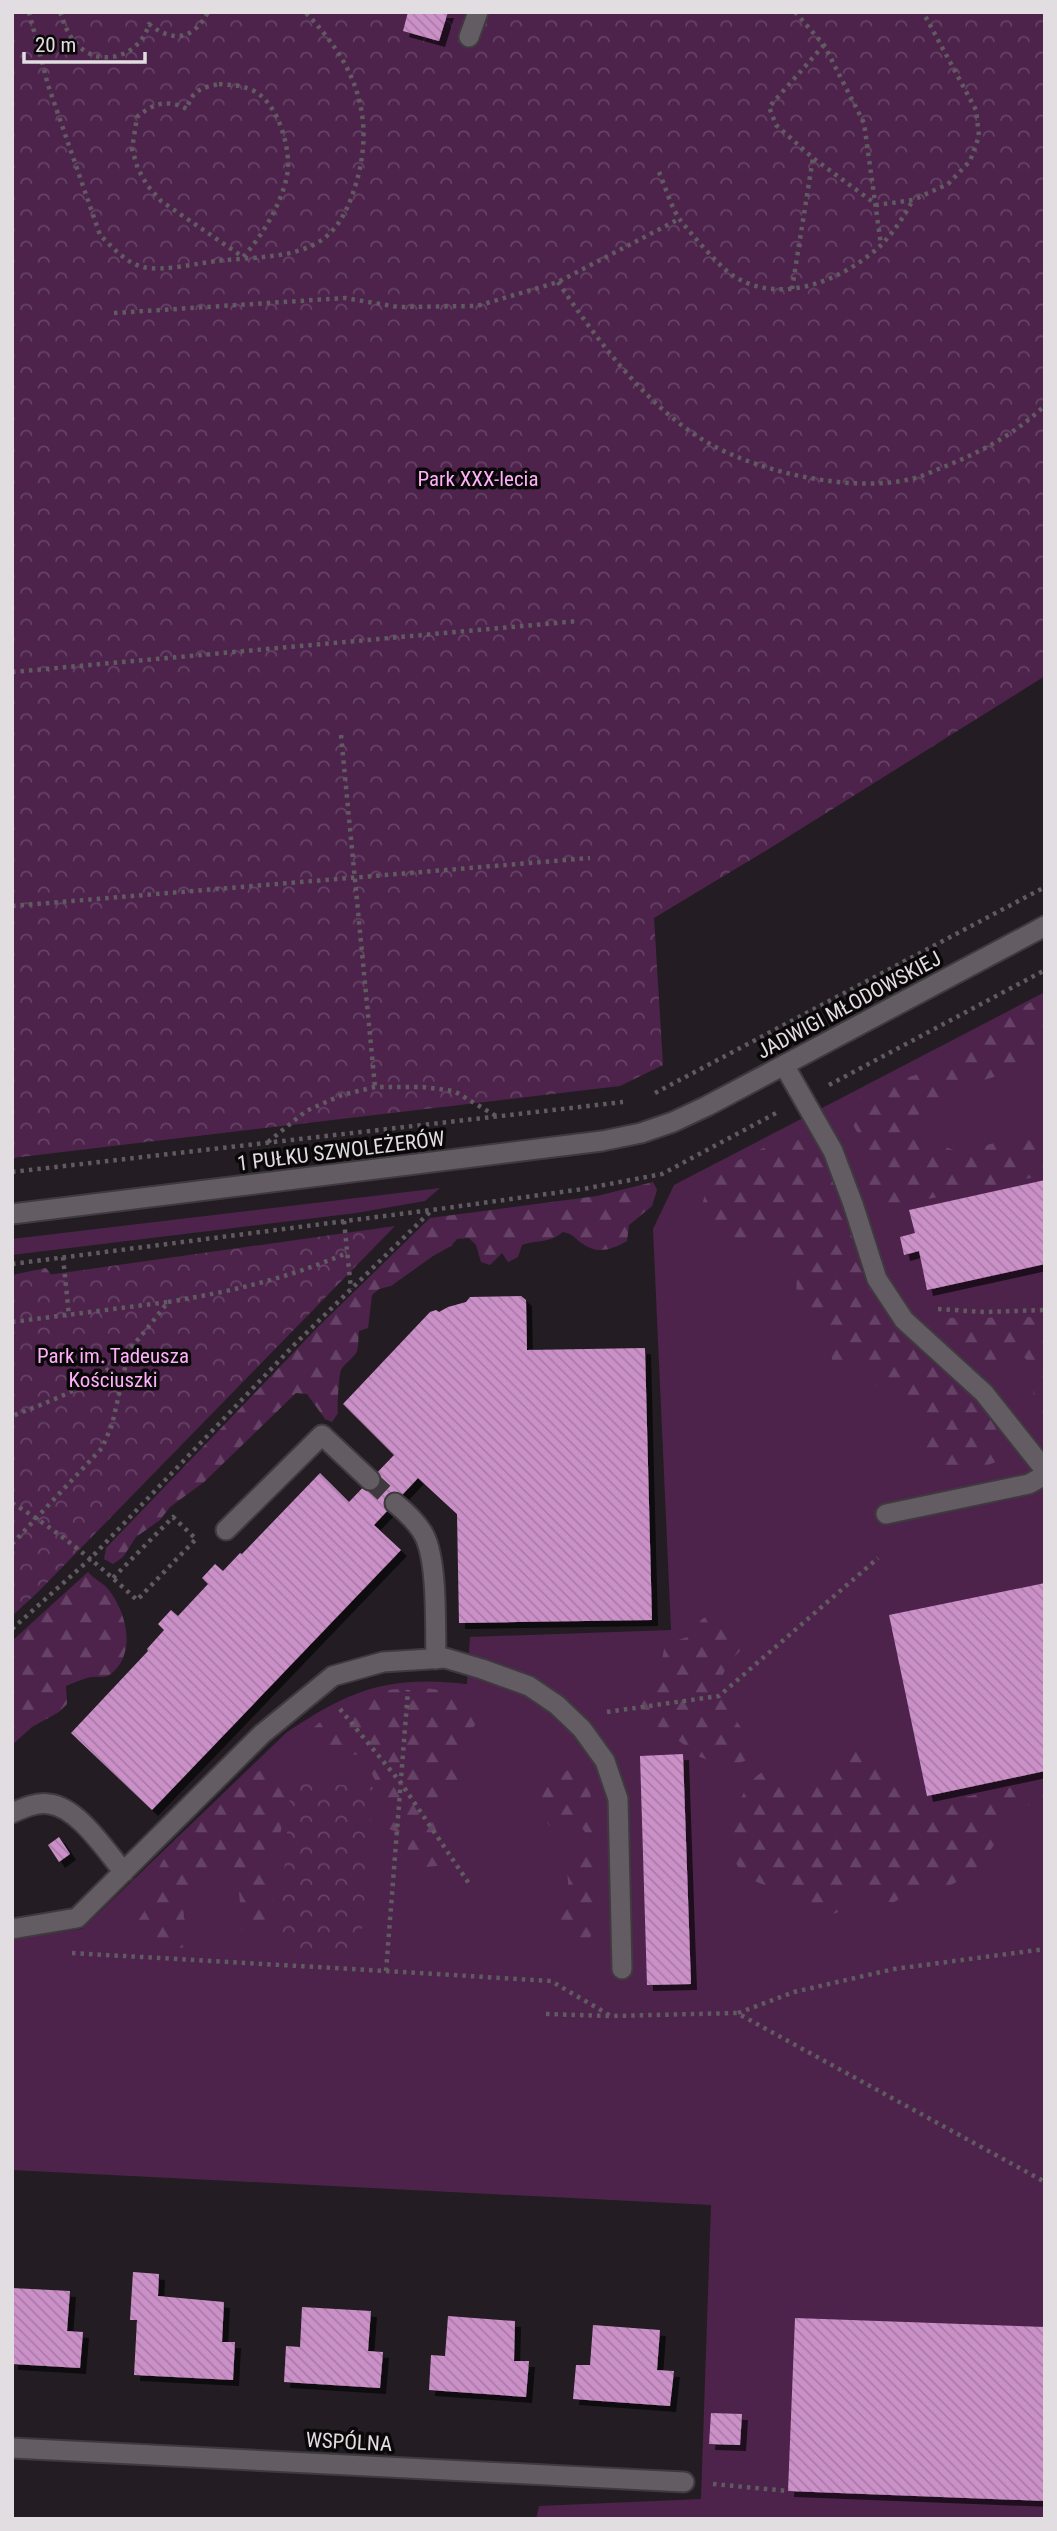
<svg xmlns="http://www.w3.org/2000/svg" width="1057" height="2531" font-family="'Roboto Condensed',sans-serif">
<defs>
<pattern id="forest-firs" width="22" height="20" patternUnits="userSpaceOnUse" patternTransform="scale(1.75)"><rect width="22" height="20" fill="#4d234c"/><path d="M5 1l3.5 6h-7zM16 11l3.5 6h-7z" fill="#664266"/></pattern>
<pattern id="park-crowns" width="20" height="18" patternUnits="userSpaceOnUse" patternTransform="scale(1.75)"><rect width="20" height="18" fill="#4d234c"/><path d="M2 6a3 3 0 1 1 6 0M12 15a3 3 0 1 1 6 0" fill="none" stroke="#664266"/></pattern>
<pattern id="building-back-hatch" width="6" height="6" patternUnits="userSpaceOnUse" patternTransform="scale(1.75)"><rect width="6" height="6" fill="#cb90c8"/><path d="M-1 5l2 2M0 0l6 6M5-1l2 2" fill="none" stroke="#a97ca7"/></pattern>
<filter id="shadow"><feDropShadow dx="6" dy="6" stdDeviation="0" flood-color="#0009"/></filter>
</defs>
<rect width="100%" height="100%" fill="#231d23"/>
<path fill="#4d234c" d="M1045 992V2519H536L539 2506 701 2499 711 2205 12 2170V1939L82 1929 287 1732C351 1689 390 1675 467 1684L470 1637 671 1630 653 1229 674 1185Z
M440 1188 425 1201 356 1213 12 1255V1239Z"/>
<path fill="url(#forest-firs)" d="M1045 996C1045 1007 1046 1018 1045 1029 1039 1076 981 1077 947 1092 936 1097 926 1108 917 1116L920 1137 943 1142 948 1148 974 1157 987 1145 1018 1136 1045 1147V1175L894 1206 870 1199 865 1174 868 1150 853 1125 857 1099 884 1085 925 1072 958 1048 1031 1002Z
M787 1139 813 1141 825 1154 866 1280 896 1330 966 1388 999 1431 998 1461C980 1469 954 1476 936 1464 932 1461 928 1455 924 1451L928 1440 924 1414 908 1401 888 1396 875 1385 874 1374 859 1364 832 1360 831 1350 815 1319 796 1311 797 1262 788 1248 763 1236 737 1242 707 1235C705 1227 701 1216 702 1208 706 1169 756 1150 787 1139Z
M653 1182 657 1190 652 1206 629 1225 627 1241C613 1249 598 1255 583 1244 575 1239 574 1234 563 1232 548 1244 539 1239 522 1245L518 1257 508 1262 502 1253 490 1265 481 1262 476 1245 469 1238 457 1239 451 1246 433 1256 391 1286 379 1289 372 1295 368 1328 359 1331C358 1338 359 1348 356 1353 352 1359 345 1363 341 1370 339 1374 337 1407 338 1413L332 1422 325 1419 307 1394 296 1393 204 1482 170 1507 160 1520 136 1537 123 1557 113 1564 104 1559 106 1548 318 1327 430 1218 597 1196Z
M46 1268 56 1281 12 1300V1275Z
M908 1309 940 1318 1037 1317 1045 1320V1427H1042L1033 1391 1035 1370 1024 1357 1006 1359 992 1369 964 1362Z
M88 1572C94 1579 103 1583 108 1589 126 1611 137 1652 112 1673 105 1679 100 1676 92 1677 84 1678 74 1683 66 1686L67 1704 59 1712 32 1727 12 1745V1641Z
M719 1611 727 1615 740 1651C725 1666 721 1674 719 1696L751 1742 749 1759 727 1768 693 1754 689 1748 644 1717 642 1703 658 1684 664 1649 670 1643 690 1636 702 1619Z
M419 1687 467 1694 480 1707C478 1725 473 1731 457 1739L468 1775 459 1785 447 1781 441 1784V1794L429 1806 446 1865 426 1867 408 1857 407 1836 384 1827C381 1793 380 1782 359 1755L314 1752 302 1738 329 1714 387 1690Z
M848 1746 863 1754 885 1777 914 1799 932 1804 1045 1780V1810L1031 1805 1013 1808C997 1842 979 1880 938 1889 933 1890 927 1888 922 1889 911 1890 902 1897 893 1903L874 1898 865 1884 847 1893 840 1911 826 1918H807L785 1890C771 1887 755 1884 744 1874 722 1855 734 1803 750 1783 753 1779 758 1775 762 1772 767 1775 775 1783 781 1784 809 1789 828 1760 848 1746Z
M269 1765 285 1770V1808L279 1841 270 1855 269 1867 275 1892 270 1912 259 1938 241 1930C242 1910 238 1892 238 1873L226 1860 214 1868 207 1885 191 1891 183 1900 184 1918 193 1935 182 1948 139 1943 134 1927 144 1912 147 1889 165 1857 236 1786Z
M568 1770 584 1773 590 1788 594 1837 595 1928 583 1952C563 1936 551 1919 569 1895L567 1869 583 1854 588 1836 579 1824 565 1827 550 1826 540 1812 542 1797 549 1779Z"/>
<path fill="url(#park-crowns)" d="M12 12H1045V676L767 850 654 918 663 1065 620 1086 12 1158Z
M395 1226 38 1592 12 1616V1280Z
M291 1781 373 1787 360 1957 278 1951Z"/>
<path fill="url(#building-back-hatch)" filter="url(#shadow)" d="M408 12H448L439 41 403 31Z
M1045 1180V1264L927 1290 919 1251 904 1255 900 1237 915 1233 909 1210Z
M521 1296 526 1300 527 1350 645 1348 652 1620 459 1623 457 1514 418 1478 374 1525 401 1550 152 1810 71 1733 148 1651 147 1649 164 1630 158 1624 171 1610 178 1616 208 1584 202 1578 215 1564 223 1571 240 1553 242 1554 320 1473 349 1502 394 1455 343 1404 430 1312 436 1310 439 1312 448 1307 466 1302 470 1297Z
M1045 1583V1771L927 1796 889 1615Z
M683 1754 691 1984 647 1985 640 1756Z
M59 1837 70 1854 59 1862 48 1845Z
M133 2272 159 2274 158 2296 224 2302 222 2342H235L233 2380 134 2375 137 2320H130Z
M12 2288 70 2291 67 2331 83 2332 80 2368 12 2364Z
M302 2307 371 2311 368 2351 383 2352 380 2388 284 2382 286 2346 300 2347Z
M448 2316 515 2321 514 2361H529L526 2397 429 2390 431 2355 445 2356Z
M795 2318 1045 2327V2501L788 2491Z
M593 2325 660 2330 657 2370 674 2371 670 2406 573 2399 576 2365H590Z
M711 2413 742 2414 740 2445 709 2444Z"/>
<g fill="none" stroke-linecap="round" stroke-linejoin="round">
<path stroke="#403a40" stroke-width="19" stroke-dasharray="19 10" stroke-linecap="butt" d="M370 1480 395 1503"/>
<defs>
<path id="service" d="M469 37 478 12
M784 1065 833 1151 853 1204 877 1279 904 1320 984 1393 1045 1470
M886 1514 1029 1484 1045 1475
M12 1813C23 1808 36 1802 49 1804 78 1807 105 1850 124 1872
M12 1929 77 1918 262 1734 333 1676 383 1662 445 1658 482 1669 529 1686 557 1705 582 1729 605 1761 618 1799 622 1969"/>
<path id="minor" d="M395 1503C406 1512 417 1522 424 1535 438 1562 435 1627 436 1659
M226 1530 322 1435 370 1480
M12 2448 684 2482"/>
<path id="tertiary" d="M12 1214 602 1141 641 1133 673 1122 707 1106 1045 926"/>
</defs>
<use href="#service" stroke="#3f3a3f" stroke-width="23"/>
<use href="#minor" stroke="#3f3a3f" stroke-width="23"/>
<use href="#tertiary" stroke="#3f3a3f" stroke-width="23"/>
<path stroke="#605b60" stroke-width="4.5" stroke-dasharray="3.5 5" stroke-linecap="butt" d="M29 12 48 85 100 235C112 247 126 263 143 267 161 272 198 263 217 261 250 257 288 259 317 243 338 231 348 209 355 187 377 117 355 63 305 12
M60 12C64 23 67 33 75 42 98 70 140 57 149 24 173 43 193 40 208 12
M795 12 824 45 864 123 881 245
M824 45 769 107 776 125 813 158 877 205 913 200 948 184 970 161 979 136 976 110 923 12
M219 84C230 85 241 85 252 90 278 101 292 150 287 176 281 205 262 236 243 257L161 201 147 185 138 169 132 149 137 117C153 103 168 99 187 109 192 90 201 88 219 84Z
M659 172C666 188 671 208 681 221 692 235 715 261 728 272 775 308 840 282 879 247 893 234 904 216 913 200
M558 282C597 340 648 409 710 444 762 473 853 493 911 479 921 477 931 472 941 468 979 453 1016 434 1045 405
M792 289 813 158
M114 313 345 298 398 307 477 306 558 282 679 219
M12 672 578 621
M341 735 375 1087
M12 906 590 858
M829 1085 1045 970
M655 1093 1045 887
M268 1142 306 1111 342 1095 375 1087H423L454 1091 496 1116
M12 1155V1162
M12 1172 623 1102
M344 1221 351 1289
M63 1257 69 1316
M12 1264 431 1210
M168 1302C233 1291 286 1279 347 1253
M938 1309 984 1312 1045 1310
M12 1322 168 1302C149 1326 130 1352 106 1371 79 1391 43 1404 12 1416
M12 1503C57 1530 98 1564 137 1600L196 1539 173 1517 113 1578
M12 1544 102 1448 112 1425 129 1350
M12 1629 90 1559 295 1344 432 1210 583 1189 662 1174 778 1112
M340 1709 401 1783 470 1885
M607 1712 719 1696 878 1558
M72 1953 386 1971 408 1690
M386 1971 551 1981 611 2016 737 2013 1045 2182
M738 2013 794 1992 894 1969 1045 1949
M546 2014 610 2016
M713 2484 788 2491"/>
<use href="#service" stroke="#635c63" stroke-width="19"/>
<use href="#minor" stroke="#635c63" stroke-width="19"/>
<use href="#tertiary" stroke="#635c63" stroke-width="19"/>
</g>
<g text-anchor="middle" stroke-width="7" stroke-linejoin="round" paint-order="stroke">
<g font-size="21" fill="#feaffa" stroke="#0b080a">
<text x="478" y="486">Park XXX-lecia</text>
<text x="113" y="1363">Park im. Tadeusza<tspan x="113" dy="24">Kościuszki</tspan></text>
</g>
<g font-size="21" fill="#e1dde1" stroke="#0b080a">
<text transform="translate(849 1005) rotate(-28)" y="7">JADWIGI MŁODOWSKIEJ</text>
<text transform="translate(341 1151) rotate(-7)" y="7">1 PUŁKU SZWOLEŻERÓW</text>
<text transform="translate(349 2442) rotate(3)" y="7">WSPÓLNA</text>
</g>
</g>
<rect width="1057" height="2531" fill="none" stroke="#e1dde1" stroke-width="28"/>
<path d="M24 52v10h121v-10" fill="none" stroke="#e1dde1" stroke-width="3.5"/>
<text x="35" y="52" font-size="21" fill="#e1dde1" stroke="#0b080a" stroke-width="5" paint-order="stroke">20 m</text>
</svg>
